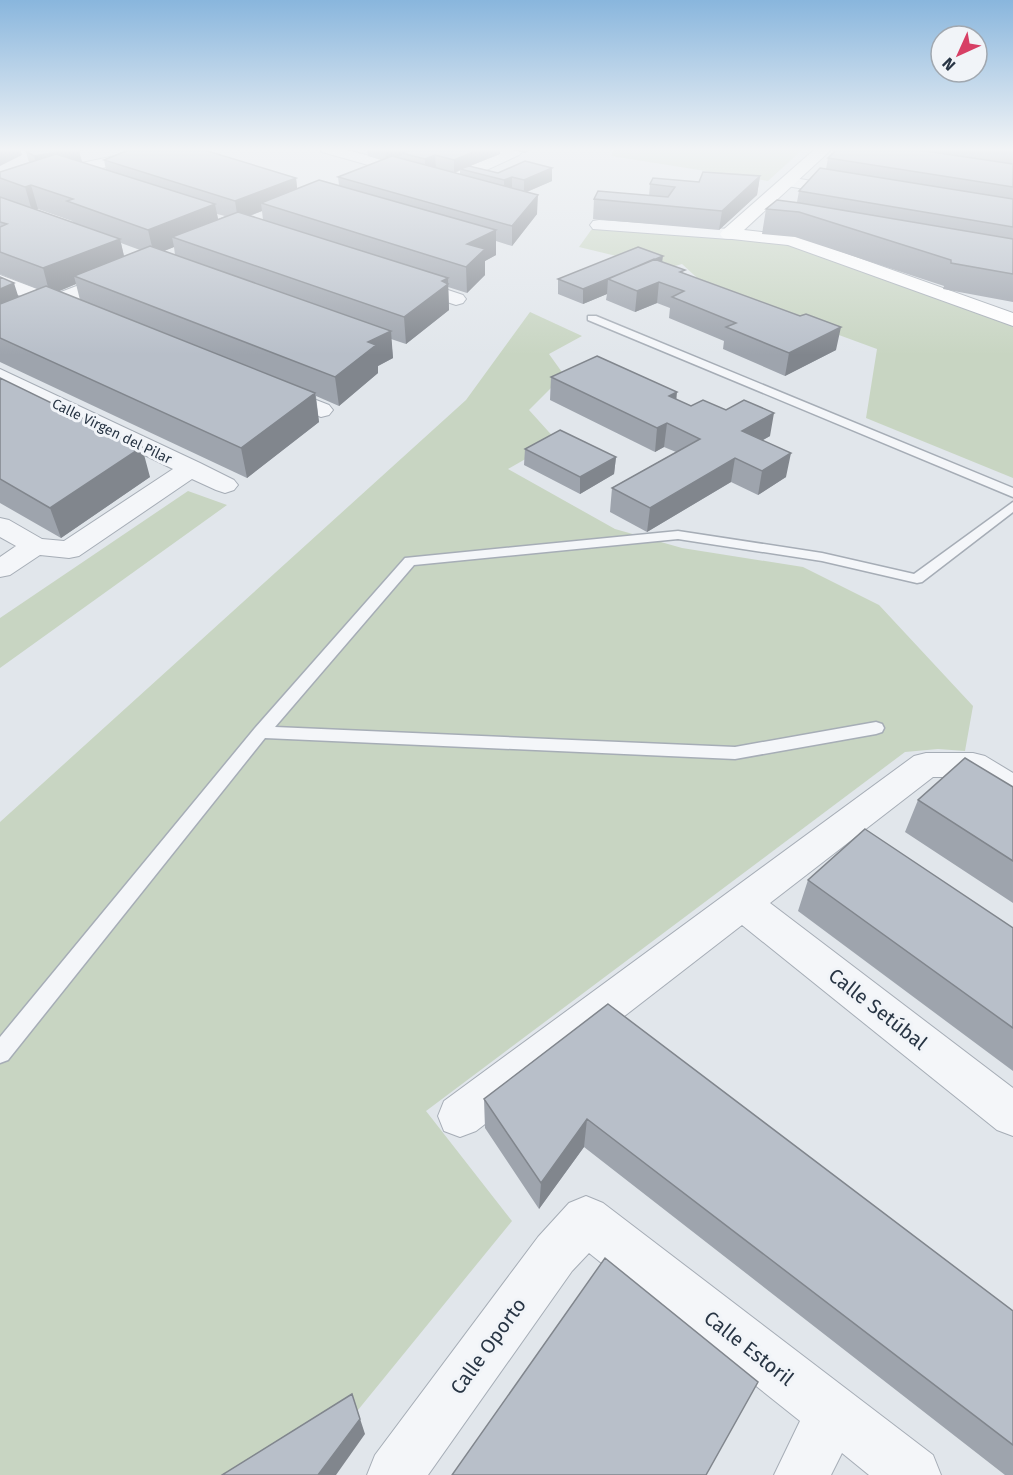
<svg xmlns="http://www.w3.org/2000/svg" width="1013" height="1475" font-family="'Fira Sans',sans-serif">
<rect width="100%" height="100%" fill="#e1e6eb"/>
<path fill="#c8d5c2" d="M614 149H803L768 181 611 156Z
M594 226 794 245 935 298 1013 324V478L866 418 877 349 706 286 682 264 661 270 637 261 579 247Z
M530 312 582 336 549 354 564 375 529 410 557 441 508 469 615 529 682 548 803 567 879 605 973 706 965 751 938 749 905 752 426 1111 512 1221 358 1410 255 1475H0V822L466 400Z
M188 491 227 505 0 668V618Z"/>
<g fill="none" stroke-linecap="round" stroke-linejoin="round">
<defs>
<path id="lane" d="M588 316H596L1013 488V497L588 320Z
M1013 502V512L922 582 917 583 822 561 678 539 414 565 275 727 735 747 876 722 882 724 884 728 882 732 876 734 735 759 265 738 8 1060 0 1063V1037L255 728 405 558 678 531 822 553 914 574Z"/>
<path id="street" d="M147 149H175L172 152 71 175 0 195V185L68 166Z
M319 149H344L424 171 426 174 418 179 322 152Z
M492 149H520L522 152 519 155 454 185H442L440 182 442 179 499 153Z
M788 177 848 187 856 192 848 197 782 185 780 182Z
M599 220 729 229 735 230 738 234 735 238 729 239 593 229 590 225 593 221Z
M121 269 128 271 130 275 128 279 70 303 72 306 69 310 62 312 53 309 0 330V317L36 302 0 288V275L53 295Z
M406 276 463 295 466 299 463 303 456 305 399 286 396 282 399 278Z
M0 369 200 463 234 480 238 485 234 490 225 493 216 490 192 479 79 556 69 558 40 555 10 575 0 577V557L16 546 0 537V518L9 520 42 539 64 541 173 469 0 384Z
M275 384 329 405 333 410 329 415 321 417 267 396 264 391 267 386Z
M926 753H973L985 756 1013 773V802L1001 798 967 777H933L770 903 1013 1088V1136L997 1130 742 925 476 1131 460 1137 444 1131 438 1116 444 1101 914 756Z
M586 1196 603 1203 933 1455 941 1475H869L842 1453 831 1475H774L800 1421 589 1253 572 1271 428 1475H367L375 1455 538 1237 569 1203Z"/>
<path id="secondary" d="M815 149H832L744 230 797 236 1013 313V326L788 245 723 238 720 234 723 230Z"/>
</defs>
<use href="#lane" stroke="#a6adb6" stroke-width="3"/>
<use href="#street" stroke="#a6adb6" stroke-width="2"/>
<use href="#secondary" stroke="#a6adb6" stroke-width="2"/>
<use href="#lane" fill="#f4f6f9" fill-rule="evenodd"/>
<use href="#street" fill="#f4f6f9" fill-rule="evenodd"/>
<use href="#secondary" fill="#fff" fill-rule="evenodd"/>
</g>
<path fill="#9ea4ad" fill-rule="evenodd" d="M25 149H84V150L79 151 82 162 106 170 104 160 296 178 297 188 339 185 338 177 381 160 368 156 367 149H500V154L470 166 498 173 552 181 527 192 537 214 512 246 496 241V255L485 261V275L467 293 448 287 449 310 406 344 391 339 393 358 378 366V373L339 406 316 396 319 422 247 478 0 362V277L19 297 38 289 0 274V172L29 162ZM460 170V174L454 172ZM36 209H38L72 221 73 222ZM262 211 263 220 250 216ZM217 214 225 216 218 219ZM121 243 140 250 124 256ZM174 247 175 255 164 251ZM76 284 80 300 59 291Z
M510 149H532L524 153Z
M837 149H1013V302L943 289 944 286 795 237 762 234 766 209 797 202 799 191 826 169 828 158Z
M760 176 757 195 719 230 593 219 594 199 649 196 650 184 699 182Z
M662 262 685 274 836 350 785 376 723 349 724 341 669 318 670 308 657 303 635 312 606 300 607 294 583 304 558 294V279Z
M551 377 676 399 691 406 770 436 763 440 786 477 758 495 731 482 647 532 610 512 612 488 676 452 664 447 655 452 550 400Z
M0 378 150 477 61 538 0 503Z
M525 449 616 457 614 474 580 494 524 465Z
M1013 787V903L905 832 918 800Z
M808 880 1013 928V1071L798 911Z
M608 1004 1013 1311V1475H1005L584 1147 539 1209 485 1128 484 1099Z"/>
<path fill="#81868d" d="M0 149H20L22 155 0 166Z
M70 149H84V150L79 151 82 162 38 169 34 156Z
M385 149H417L402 153V155L386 161Z
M480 149H500V154L462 169H460V170L454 173V160Z
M524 149H532L524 153Z
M435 155 436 168 425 172V159Z
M552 168V181L524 193V180Z
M760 176 757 195 719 230 722 211Z
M512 177V190L504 194V180Z
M296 178 298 197 261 203 262 211 238 220 235 201Z
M31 185 38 209 32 211 25 187Z
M538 195 537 214 512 246V226Z
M215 204 220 229 172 237 174 247 154 255 148 230Z
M496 230V255L485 261V275L467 293 466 267 467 244Z
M120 239 126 265 74 276 76 284 50 295 43 268Z
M663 256 661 270 608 279Z
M448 278 449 310 406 344 404 317 442 281Z
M608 279 607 294 583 304V289Z
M659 282 657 303 635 312 637 291Z
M14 283 21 305 0 313V289Z
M841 327 836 350 785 376 789 353Z
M391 331 393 358 378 366V373L339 406 335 377 368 342Z
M677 392 675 415 669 396Z
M315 393 319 422 247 478 241 448Z
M774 413 770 436 738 454 742 431Z
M667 423 664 447 655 452 657 428Z
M142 447 150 477 61 538 50 508Z
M791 453 786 477 758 495 762 471Z
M616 457 614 474 580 494V477Z
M735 458 731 482 647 532 650 508Z
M587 1119 584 1147 539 1209 541 1183Z
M352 1394 365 1434 336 1475H318Z"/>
<path fill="#b8bfc9" stroke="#81868d" stroke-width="1.5" d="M31 149H78L34 156 26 151 32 150Z
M131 149H201L296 178 235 201 104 160Z
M412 149H480L454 160 435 155 425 159 402 153Z
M837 149H912L1013 164V187L828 158Z
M998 149H1013V151Z
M56 154 215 204 148 230 67 201 73 199 31 185 25 187 0 178V172Z
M392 156 538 195 512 226 338 177Z
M525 161 552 168 524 180 512 177 504 180 460 169 469 166 498 173Z
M820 168 1013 199V227L799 191Z
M703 172 760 176 722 211 594 199 598 191 668 197 675 187 650 184 653 178 699 182Z
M319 180 496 230 467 244 485 249 466 267 261 203Z
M0 197 120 239 43 268 0 252V227L7 224 0 222Z
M777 200 800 203 1013 239V274L951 263V260L799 212 766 209Z
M238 212 448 278 442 281 448 284 404 317 172 237Z
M150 246 391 331 368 342 376 345 335 377 74 276Z
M638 247 663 256 583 289 558 279Z
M654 259 685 270 680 272 800 316 806 314 841 327 789 353 726 327 736 323 672 297 684 291 659 282 637 291 608 279Z
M0 277 14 283 0 289Z
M46 286 315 393 241 448 0 338V304Z
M597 356 677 392 669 396 691 406 703 400 726 410 744 400 774 413 742 431 791 453 762 471 735 458 650 508 612 488 700 439 667 423 657 428 551 377Z
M0 378 142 447 50 508 0 479Z
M560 430 616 457 580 477 525 449Z
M965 758 1013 787V861L918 800Z
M865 829 1013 928V1028L808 880Z
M608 1004 1013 1311V1445L587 1119 541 1183 484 1099Z
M605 1258 758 1382 706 1475H452Z
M352 1394 360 1419 318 1475H222Z"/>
<linearGradient id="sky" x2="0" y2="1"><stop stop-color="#89b6dd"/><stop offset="0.42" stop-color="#f2f4f6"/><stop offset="1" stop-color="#f2f4f6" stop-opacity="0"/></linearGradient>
<rect width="1013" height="355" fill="url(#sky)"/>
<g text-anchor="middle" stroke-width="6" stroke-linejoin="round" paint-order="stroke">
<g font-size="14" fill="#283544" stroke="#f1f4f8">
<text transform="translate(112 431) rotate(26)" y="5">Calle Virgen del Pilar</text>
</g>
<g font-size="20" fill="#283544" stroke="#f1f4f8">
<text transform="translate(878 1009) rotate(38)" y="7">Calle Setúbal</text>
<text transform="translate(488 1346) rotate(-54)" y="7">Calle Oporto</text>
<text transform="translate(749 1348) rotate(38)" y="7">Calle Estoril</text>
</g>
</g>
<g transform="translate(959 54) rotate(225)"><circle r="28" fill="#f1f4f8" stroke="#a1a8b0" stroke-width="1.5"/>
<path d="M0-4.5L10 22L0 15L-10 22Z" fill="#d73f65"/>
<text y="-9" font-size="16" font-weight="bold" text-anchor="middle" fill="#283544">N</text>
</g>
</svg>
